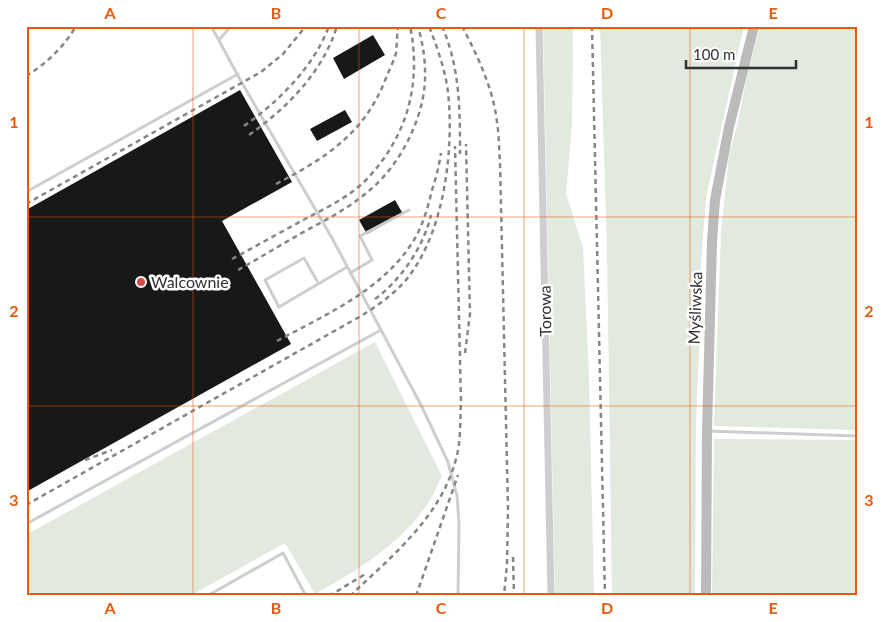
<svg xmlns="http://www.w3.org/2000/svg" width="883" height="622" font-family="Lato,sans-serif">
<rect width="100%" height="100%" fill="#fff"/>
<path fill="#e2e9de" d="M543 26H573L572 125 566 193 583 248 589 375 594 596H555Z
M600 26H744L706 197 699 291 701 305 696 421 695 596H612L607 250Z
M760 26H857V430L714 426 721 232 729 155 737 126 748 72Z
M375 342 442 476C437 485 434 495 428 503 400 545 358 570 315 594L285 543 190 596H26V535Z
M714 439 857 440V596H712Z"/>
<path fill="#181818" d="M373 35 385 55 344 79 333 58Z
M240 90 292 182 222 221 291 344 26 492V210Z
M345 110 352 122 317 141 310 129Z
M395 200 403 214 367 234 359 220Z"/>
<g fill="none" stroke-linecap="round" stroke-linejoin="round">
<path stroke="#cecece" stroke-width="3" d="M211 26 242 83 332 238 421 405 448 462 457 496 459 523 458 596
M219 40 231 26
M26 192 238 74
M350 273 372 260 360 236 409 210
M317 281 304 258 265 280 279 307 347 267
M708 431 857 436
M26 524 381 330
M207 596 283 553 306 596"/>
<path stroke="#cecece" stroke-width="7" d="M539 26 551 596"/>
<path stroke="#bbb" stroke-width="10" d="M706 596 707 431 712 242 715 200 729 127 754 26"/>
<path stroke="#868686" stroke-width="2.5" stroke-dasharray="5 4" stroke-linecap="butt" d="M442 26C460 68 460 109 460 154
M462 26C478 57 493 88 497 122 499 135 499 149 500 162L508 509 507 564 504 596
M592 26 605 596
M26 76C46 64 64 47 76 26
M244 126C278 102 314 67 329 26
M249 135C287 108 323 72 337 26
M276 184C326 158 365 133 386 78 389 70 394 61 396 53 397 44 397 35 398 26
M26 204 261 72 283 54 306 26
M232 259C256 246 281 232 305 219 326 208 349 197 366 180 407 137 422 84 410 26
M238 270C261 257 284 243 307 230 330 218 352 206 371 189 402 163 427 112 425 71 425 56 422 41 418 26
M375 299C401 280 424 246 431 215
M277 341C327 314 383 290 414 240 423 225 428 207 432 190 436 178 439 166 441 153
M465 353 470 314 466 144
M85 460 112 450
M26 505 361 316C380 304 399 291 412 272 445 225 454 148 448 92 445 69 437 47 429 26
M513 557 514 596
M329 596 367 573
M350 596C391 557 441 517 456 459 461 441 460 421 461 402L455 146
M416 596 458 475"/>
</g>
<path fill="none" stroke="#e8590c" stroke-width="1" stroke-opacity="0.55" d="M193 26V596M359 26V596M524 26V596M690 26V596M26 217H857M26 406H857"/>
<circle fill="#d54f46" stroke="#fff" stroke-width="2" cx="141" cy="282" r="5"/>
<g text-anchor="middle" stroke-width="5" stroke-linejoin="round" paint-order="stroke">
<g font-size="16" fill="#313131" stroke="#fff" text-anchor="start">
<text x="151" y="288">Walcownie</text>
</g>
<g font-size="16" fill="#313131" stroke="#fff">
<text transform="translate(695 308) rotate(-88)" y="6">Myśliwska</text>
<text transform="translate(545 311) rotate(-91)" y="6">Torowa</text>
</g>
</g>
<rect width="883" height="622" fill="none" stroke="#ffffff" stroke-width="55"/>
<path d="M686 60v8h110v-8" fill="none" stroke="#313131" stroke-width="2.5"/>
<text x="693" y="60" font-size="15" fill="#313131" stroke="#ffffff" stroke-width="4" paint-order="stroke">100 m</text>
<rect x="28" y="28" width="828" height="566" fill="none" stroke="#e8590c" stroke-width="2"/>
<g font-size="16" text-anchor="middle" font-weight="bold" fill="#e8590c">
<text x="110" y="19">A</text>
<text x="276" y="19">B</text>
<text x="441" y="19">C</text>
<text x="607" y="19">D</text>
<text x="773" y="19">E</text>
<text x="14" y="128">1</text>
<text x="869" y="128">1</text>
<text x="14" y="317">2</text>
<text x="869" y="317">2</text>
<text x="14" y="506">3</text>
<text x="869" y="506">3</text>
<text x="110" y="614">A</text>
<text x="276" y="614">B</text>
<text x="441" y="614">C</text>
<text x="607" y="614">D</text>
<text x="773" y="614">E</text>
</g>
</svg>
